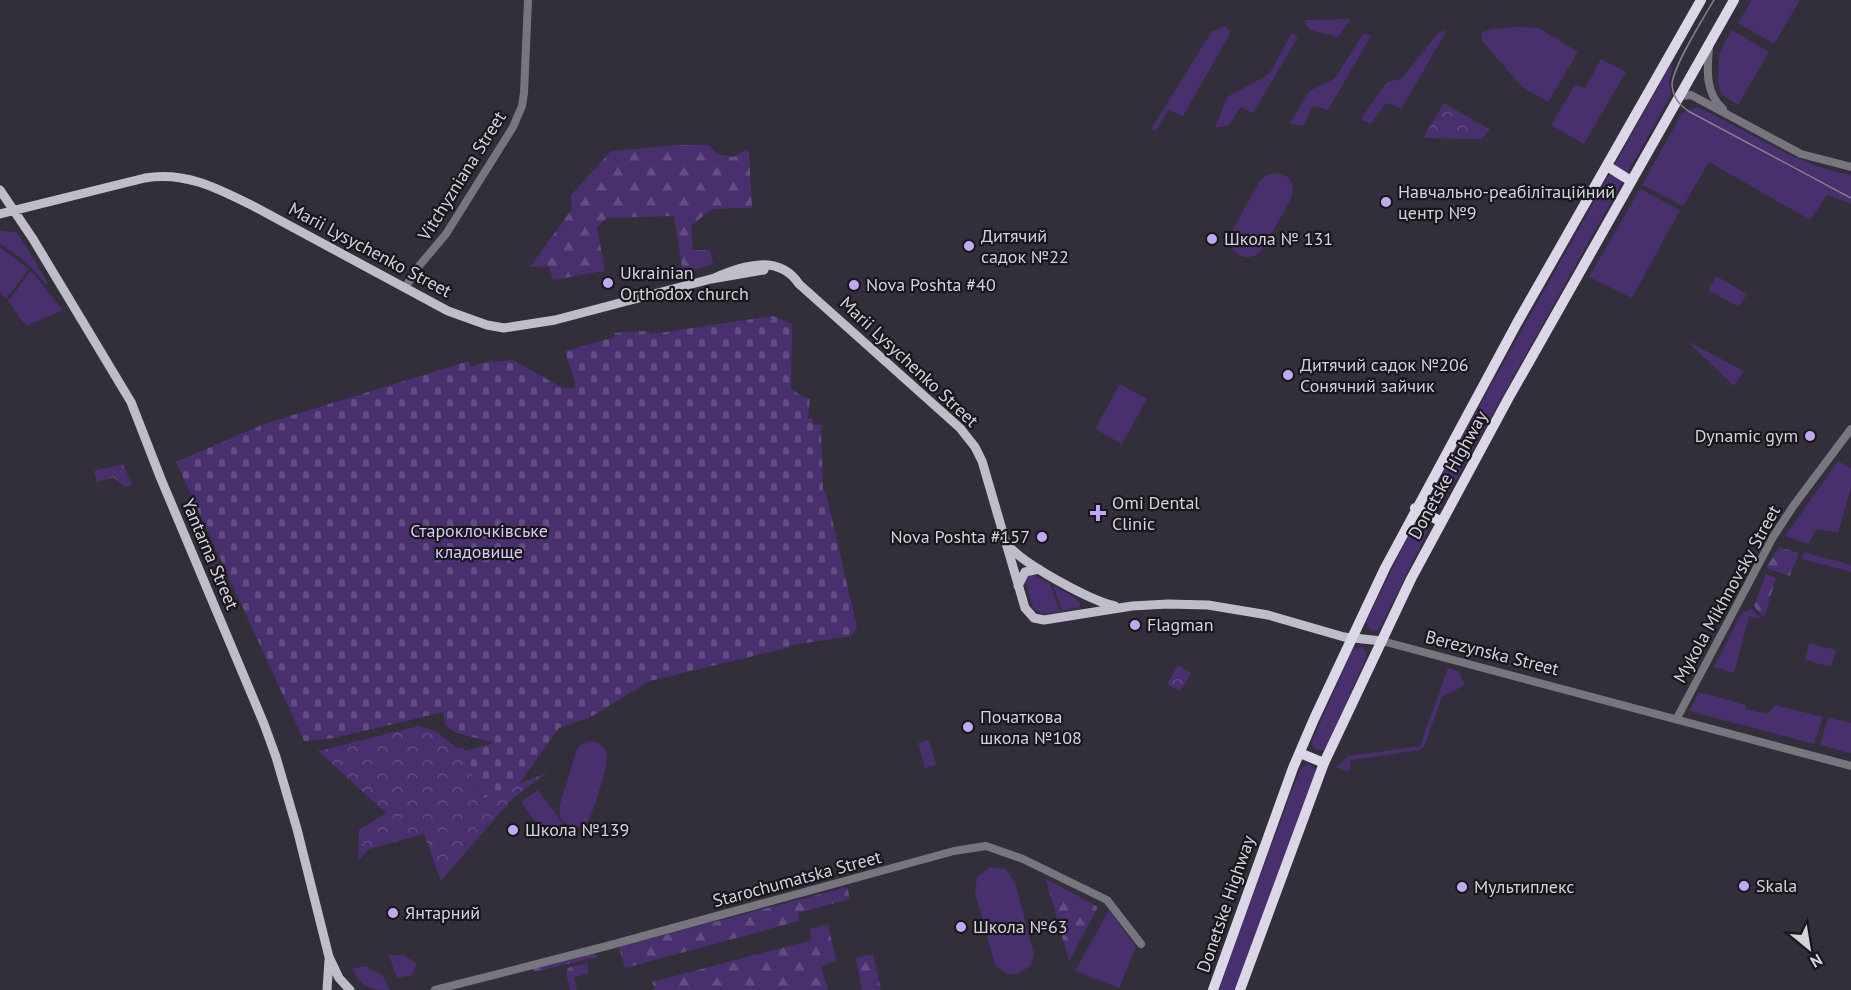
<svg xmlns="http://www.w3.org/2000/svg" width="1851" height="990" font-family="'PT Sans',sans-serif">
<defs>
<pattern id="forest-firs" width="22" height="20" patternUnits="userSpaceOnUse" patternTransform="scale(1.5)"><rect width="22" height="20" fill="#492f6e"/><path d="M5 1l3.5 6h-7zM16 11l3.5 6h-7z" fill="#624c82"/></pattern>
<pattern id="cemetery-stones" width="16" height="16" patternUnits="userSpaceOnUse" patternTransform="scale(1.5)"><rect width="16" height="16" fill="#492f6e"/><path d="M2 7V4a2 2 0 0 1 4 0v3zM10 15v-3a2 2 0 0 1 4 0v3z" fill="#624c82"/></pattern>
<pattern id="park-crowns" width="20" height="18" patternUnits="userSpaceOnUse" patternTransform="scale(1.5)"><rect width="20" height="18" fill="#492f6e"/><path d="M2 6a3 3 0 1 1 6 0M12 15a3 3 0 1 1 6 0" fill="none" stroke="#624c82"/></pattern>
</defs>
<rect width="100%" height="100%" fill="#322e3a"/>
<path fill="#492f6e" d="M1752 0H1800L1774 44 1738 23Z
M1351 19 1338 37 1310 30 1303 20Z
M1226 26 1230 33 1227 39 1183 116 1168 110 1156 131 1151 129 1212 31Z
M1517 27 1539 28 1578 52 1548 102 1522 87 1482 41 1481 33 1491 29Z
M1447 30 1402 108 1386 103 1371 124 1361 119 1387 82 1401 79 1439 32Z
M1732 30 1769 52 1738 105 1721 94 1718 82 1719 53Z
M1292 33 1298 37 1253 113 1241 107 1229 125 1215 128 1227 97 1264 77 1271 71Z
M1364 33 1371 36 1328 110 1313 106 1303 126 1290 124 1309 91 1334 79Z
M1601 59 1626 72 1584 144 1551 125 1575 85 1585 88Z
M1670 66 1673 67 1669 81 1671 95 1440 508 1435 510 1428 506 1426 501Z
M1697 107C1751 131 1791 164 1851 175V204L1827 195 1810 220 1709 162 1683 206 1642 185 1682 113Z
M1275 173C1308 177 1287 207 1278 222 1272 232 1267 243 1260 252 1250 260 1240 259 1232 248L1230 235 1259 182 1266 175Z
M1640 189 1680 210 1632 298 1589 277Z
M0 230 18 233 48 283 46 284 24 260 0 244Z
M0 247 29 269 6 299 0 291Z
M31 271 63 310 26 326 8 301Z
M1716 276 1747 294 1739 307 1708 290Z
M1687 341 1744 371 1734 386Z
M1120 384 1147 399 1122 444 1095 429Z
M1838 461 1851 468V488L1838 533 1817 529 1808 544 1785 536Z
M1419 520 1427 523 1428 531 1380 628 1376 631H1371L1366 622 1414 524Z
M1804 552 1851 565V572L1802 559Z
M1033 574 1050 584 1060 612 1042 614 1033 608 1025 579 1027 576Z
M1053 585 1077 599 1080 604V607L1062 611Z
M1752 609 1761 619 1749 616 1734 673 1714 667 1742 612Z
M1809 643 1836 650 1831 667 1805 660Z
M1362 647 1366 652V658L1327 746 1323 750H1317L1313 746 1312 741 1351 653 1355 648Z
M1448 668 1458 671 1465 685 1442 697 1424 747 1419 750 1351 760 1350 769 1347 772 1336 767 1349 756 1420 746Z
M1699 692 1746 705 1745 709 1768 714 1775 705 1823 717 1814 744 1689 711Z
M1828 717 1851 723V753L1820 745Z
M929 740 936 765 925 768 918 743Z
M592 741C600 743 606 747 607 756 608 767 594 808 589 820L583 826 571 827 561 819 559 807 577 749 583 743Z
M1309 764 1316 771 1239 990H1219L1232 951 1299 772 1303 767Z
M538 790 563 824 546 836 521 802Z
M990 867 1005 869 1015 882 1034 954 1031 965 1018 974H1007L995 965 975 893 977 877Z
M1109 910 1136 947 1119 988 1075 971Z
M389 955H404L417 964 412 975 397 979Z
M366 966 383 976 390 990C371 990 360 987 352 969Z"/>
<path fill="url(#forest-firs)" d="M677 145H709L718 154 734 157 745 150 749 152 752 208 712 209 691 226 693 250H710L713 264 683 273 674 216 607 218 597 227 605 271 553 280 549 266 530 267 572 209 571 195 611 151Z
M1779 547 1799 553 1790 576 1766 568Z
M1766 574 1776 578 1764 618 1754 606Z
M1046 879 1098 907 1069 961Z
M847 887 850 899 798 913 799 921 625 968 619 947Z
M828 924 836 961 821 966 828 990H655L652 982 812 940 810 929Z
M595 952 597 957 534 972 532 967Z
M873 954 881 990H862L856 958Z
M587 963 589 973 574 977 577 990H570L566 972 568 968Z"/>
<path fill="url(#cemetery-stones)" d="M773 316 792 324 791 389 803 397 810 398 808 418 813 419V424L823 425 821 429 823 489 827 497 857 628 851 636 792 645 787 648 650 681 589 718 559 728 518 785 482 799 464 751 494 743 454 732 445 724 443 712 334 738 304 741 176 462 264 424 469 361 471 367 492 360 493 362 513 360 561 387 573 389 575 382 565 351 614 337V333L646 331 652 334Z"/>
<path fill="url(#park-crowns)" d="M1444 103 1489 129 1482 139 1423 138Z
M123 464 132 485 125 487 113 477 97 482 94 471Z
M1178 665 1191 673 1180 691 1167 684Z
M418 726 436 731 457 748H463L482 799 548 772 512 799 441 881 424 834 369 849 358 861 359 830 386 813 318 751Z"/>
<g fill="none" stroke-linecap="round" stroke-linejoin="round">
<path stroke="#78767d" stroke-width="8" d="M1709 48C1707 70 1705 93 1723 109
M1680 96 1691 95 1801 154 1851 167
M405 288 419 266 446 234 513 127 522 106 524 93 528 0
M1382 641 1851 766
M1677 718 1773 537 1794 505 1851 429
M435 990 607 946 954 851 986 846 1023 859 1107 900 1141 944"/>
<path stroke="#c0bcc9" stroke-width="9" d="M0 190 33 239 131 402 161 479 264 724 276 757 297 829 329 957 339 978 350 990
M0 214 145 178C186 171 219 189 255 207L448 311 487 325 504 328 555 320 711 279 764 270
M714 278C743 265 779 254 799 284L960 428 975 447 982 461 1025 608 1034 618 1044 620 1132 606 1168 604 1208 605 1268 615 1344 637 1382 641
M1008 545C1023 564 1091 601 1115 606
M1018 586 1025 572 1039 569
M327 990 329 960"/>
<path stroke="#dcd7e7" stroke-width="10" d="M1607 166 1631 181
M1415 508 1440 521
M1300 753 1324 763
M1213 990 1293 768 1314 719 1385 568 1517 323 1701 0
M1240 990 1324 763 1411 579 1508 399 1734 0"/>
<path stroke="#84818a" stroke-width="1.5" d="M1714 0C1704 17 1672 68 1672 85 1673 98 1680 106 1690 112L1851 198"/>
</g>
<g fill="#c2a8f3" stroke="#19171d" stroke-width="2">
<circle cx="1386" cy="202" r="6"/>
<circle cx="1212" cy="239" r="6"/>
<circle cx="969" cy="246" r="6"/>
<circle cx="608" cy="283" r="6"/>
<circle cx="854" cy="285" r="6"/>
<circle cx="1288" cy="375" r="6"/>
<circle cx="1810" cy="436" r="6"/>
<path d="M1095 504h6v6h6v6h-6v6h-6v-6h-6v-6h6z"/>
<circle cx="1042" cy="537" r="6"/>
<circle cx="1135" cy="625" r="6"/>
<circle cx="968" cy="727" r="6"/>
<circle cx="513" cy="830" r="6"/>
<circle cx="1744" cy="886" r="6"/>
<circle cx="1462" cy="887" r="6"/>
<circle cx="393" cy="913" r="6"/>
<circle cx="961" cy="927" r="6"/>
</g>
<g text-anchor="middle" stroke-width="4.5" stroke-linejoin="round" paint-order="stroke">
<g font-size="18" fill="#d5d3da" stroke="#19171d">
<text transform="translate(462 176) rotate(-58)" y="6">Vitchyzniana Street</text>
<text transform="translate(370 250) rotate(28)" y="6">Marii Lysychenko Street</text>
<text transform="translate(909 362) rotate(43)" y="6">Marii Lysychenko Street</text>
<text transform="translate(1448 475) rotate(-61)" y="6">Donetske Highway</text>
<text transform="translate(210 554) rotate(67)" y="6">Yantarna Street</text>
<text transform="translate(1727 594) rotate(-61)" y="6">Mykola Mikhnovsky Street</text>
<text transform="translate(1492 653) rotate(14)" y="6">Berezynska Street</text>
<text transform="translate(797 879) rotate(-15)" y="6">Starochumatska Street</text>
<text transform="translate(1226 904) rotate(-71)" y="6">Donetske Highway</text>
</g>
<g font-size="18" fill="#d5d3da" stroke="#19171d" text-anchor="start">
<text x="1398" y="198">Навчально-реабілітаційний<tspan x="1398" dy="21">центр №9</tspan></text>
<text x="981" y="242">Дитячий<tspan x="981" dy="21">садок №22</tspan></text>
<text x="1224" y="245">Школа № 131</text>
<text x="620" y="279">Ukrainian<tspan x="620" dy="21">Orthodox church</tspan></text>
<text x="866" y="291">Nova Poshta #40</text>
<text x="1300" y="371">Дитячий садок №206<tspan x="1300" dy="21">Сонячний зайчик</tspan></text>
<text x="1798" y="442" text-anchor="end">Dynamic gym</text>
<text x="1112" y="509">Omi Dental<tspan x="1112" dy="21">Clinic</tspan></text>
<text x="1030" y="543" text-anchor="end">Nova Poshta #157</text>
<text x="1147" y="631">Flagman</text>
<text x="980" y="723">Початкова<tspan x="980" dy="21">школа №108</tspan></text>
<text x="525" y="836">Школа №139</text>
<text x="1756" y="892">Skala</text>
<text x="1474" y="893">Мультиплекс</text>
<text x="405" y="919">Янтарний</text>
<text x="973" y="933">Школа №63</text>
</g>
<g font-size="18" fill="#d8caf5" stroke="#19171d">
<text x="479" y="537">Староклочківське<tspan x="479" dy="21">кладовище</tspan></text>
</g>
</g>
<g transform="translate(1809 948) rotate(150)" stroke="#19171d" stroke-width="4.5" paint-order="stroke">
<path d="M0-4.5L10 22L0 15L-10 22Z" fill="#d5d3da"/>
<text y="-9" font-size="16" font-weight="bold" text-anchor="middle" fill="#d5d3da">N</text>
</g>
</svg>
